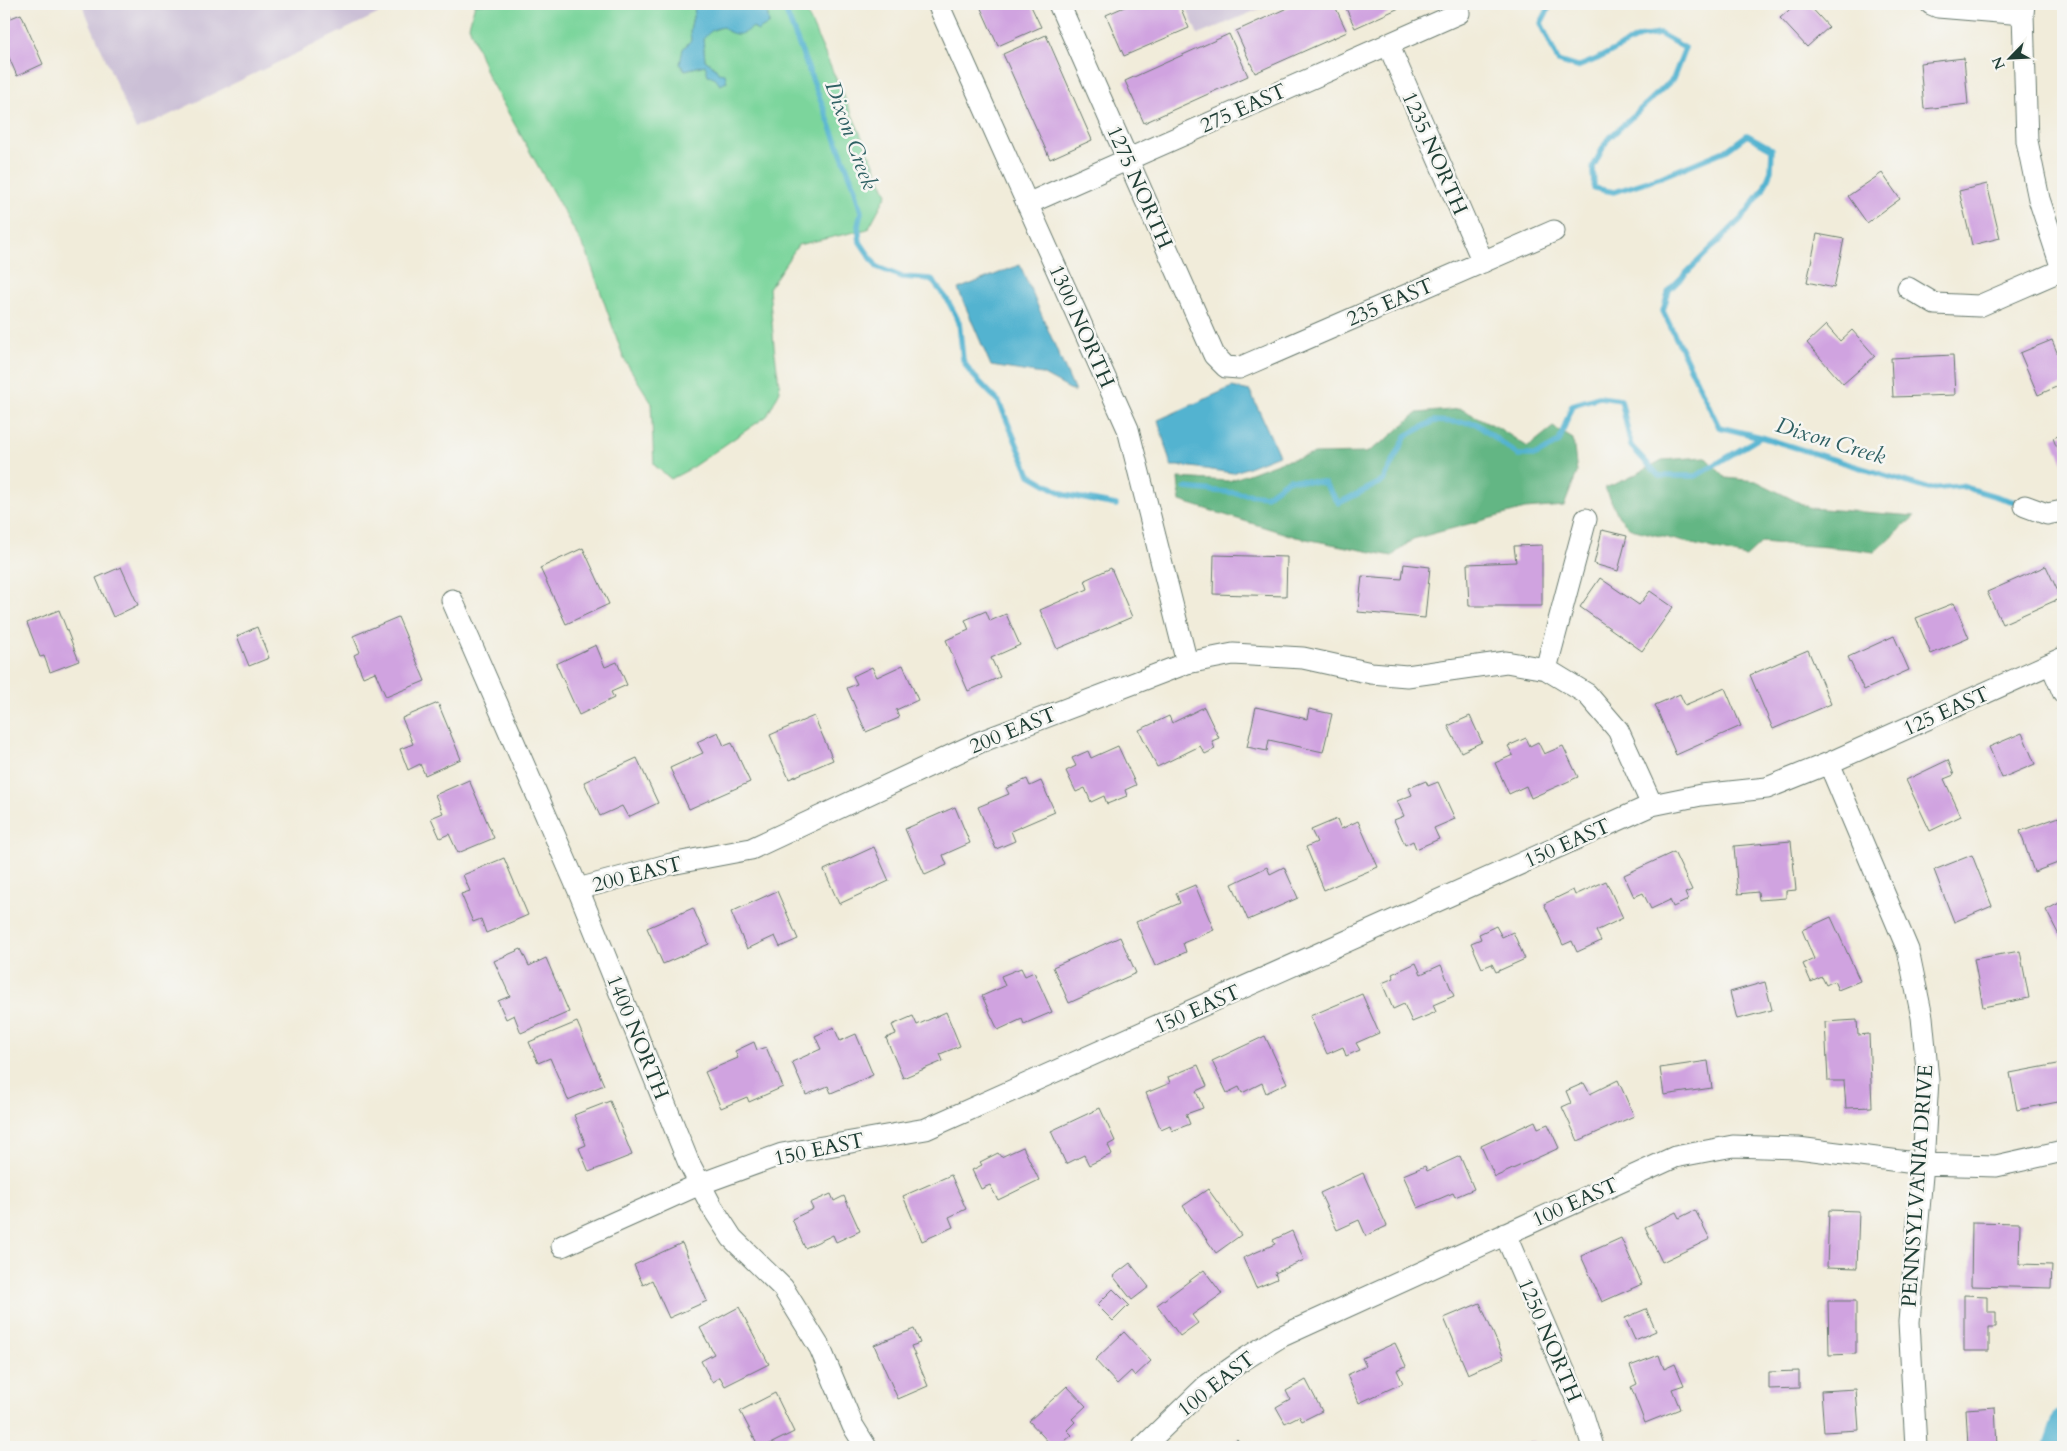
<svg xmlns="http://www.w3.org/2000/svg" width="2067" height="1451" font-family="Cardo,serif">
<rect width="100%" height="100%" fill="#f6f6f2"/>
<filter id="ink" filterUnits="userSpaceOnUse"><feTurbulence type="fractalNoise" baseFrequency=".02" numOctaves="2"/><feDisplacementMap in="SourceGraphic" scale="10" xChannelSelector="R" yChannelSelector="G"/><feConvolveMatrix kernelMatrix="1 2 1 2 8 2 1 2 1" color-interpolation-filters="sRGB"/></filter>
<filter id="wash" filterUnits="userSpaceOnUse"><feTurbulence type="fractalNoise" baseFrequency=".0096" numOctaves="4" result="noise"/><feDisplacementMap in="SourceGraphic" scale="20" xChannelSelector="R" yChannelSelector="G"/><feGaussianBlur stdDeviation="1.12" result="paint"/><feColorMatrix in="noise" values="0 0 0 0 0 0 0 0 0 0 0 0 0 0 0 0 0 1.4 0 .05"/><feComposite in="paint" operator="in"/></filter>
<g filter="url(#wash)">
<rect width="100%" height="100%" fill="#f1ecda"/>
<path fill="#cbbfd6" d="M82 4H398L161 119 136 130Z
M1185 4H1271L1198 35Z"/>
<path fill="#7bd59c" stroke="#4d8968" d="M475 4H696L690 30 691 40 683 49 685 70 705 65 718 73 716 68 705 60 703 39 710 31 723 27 729 32 769 24 766 4H803L887 194 868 229 798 245 769 288 774 346 780 391 767 416 688 470 671 479 654 465 651 402 624 359 587 253 488 77 469 26Z"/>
<path fill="#64b684" stroke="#427a5c" d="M1461 409 1497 427 1528 447 1553 427 1573 439 1577 473 1564 506 1525 509 1413 539 1392 556 1296 537 1180 501 1178 478 1229 481 1280 462 1315 454 1366 453 1386 440 1417 413Z
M1705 457 1726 478 1756 481 1810 508 1915 516 1874 552C1836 546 1799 546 1762 542L1746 557 1631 529 1619 517 1605 488 1627 479 1662 460Z"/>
<path fill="#52b3d0" stroke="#387882" d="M696 4H766L769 24 757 31 753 27C743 36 733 37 723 27 714 28 709 32 703 39L705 60 716 68 718 73 725 74 727 82 720 85 714 77 708 75 705 65 685 70 680 64 683 49 691 40 690 30Z
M1020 265 1075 392 1042 374 991 366 958 289Z
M1232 387 1250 391 1279 455 1233 473 1184 466H1171L1158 420Z"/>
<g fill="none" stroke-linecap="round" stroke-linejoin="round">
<path stroke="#52b3d0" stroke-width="5.5" d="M783 4 854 186 861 212 858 226 860 242 877 267 902 277 931 279 947 299 959 322 963 360 970 372 999 402 1030 475 1065 495 1116 505
M1551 4 1541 23 1558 61 1577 67 1597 59 1639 37 1660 34 1685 48 1673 79 1607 140 1593 167 1594 188 1614 192 1661 177 1727 150 1747 135 1772 149 1771 171 1763 190 1742 218 1669 290 1663 311 1719 427 1761 437
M1185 488 1266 496 1289 479 1324 483 1339 503 1383 481 1406 436 1434 421 1475 423 1518 455H1536L1559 442 1572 405 1599 397 1621 400 1631 446 1659 476H1696L1761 437 1929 489 1961 486 2018 503"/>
<path stroke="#52b3d0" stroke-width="20" d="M2053 1447 2063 1418"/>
</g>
<g id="blocks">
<path fill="#d0a3e0" d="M4 4 11 18 21 14 43 64 17 76 4 46Z
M979 4H1030L1041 27 998 46Z
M1131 4H1179L1189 28 1124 56 1106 15Z
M1296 4H1334L1347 32 1255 73 1236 31Z
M1344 4H1408L1355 28Z
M1796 4H1808L1829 27 1807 47 1780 18Z
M1229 34 1248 76 1144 123 1125 81Z
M1046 35 1092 140 1050 159 1003 54Z
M1964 58 1968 104 1924 109 1920 63Z
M1882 173 1900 199 1867 223 1848 196Z
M1987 184 2000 238 1972 245 1959 191Z
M1817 234 1844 239 1834 288 1807 282Z
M1826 325 1840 341 1852 330 1875 356 1843 384 1807 343Z
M2052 340 2063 367V384L2038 395 2020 353Z
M1953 355 1955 395 1893 397 1891 358Z
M2063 434V464L2053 438Z
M1602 530 1627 536 1618 571 1594 564Z
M1542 545V606H1469L1467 564 1516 562 1514 546Z
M583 548 609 604 566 624 540 568Z
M1214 555 1287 557 1286 596 1213 594Z
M1404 564 1430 567 1425 618 1358 612 1362 576 1402 579Z
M2046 566 2061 598 2002 624 1987 592Z
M121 567 138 605 113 617 96 578Z
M1111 568 1132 617 1057 649 1040 610 1088 589 1085 580Z
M1600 578 1639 605 1650 591 1673 607 1642 651 1580 607Z
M1954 603 1969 638 1931 654 1916 618Z
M59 610 79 661 50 672 44 656 40 657 27 623Z
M986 611 990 621 1006 614 1020 645 991 658 1000 677 968 691 946 640 969 630 965 620Z
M398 617 425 681 386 697 375 672 363 677 354 655 360 652 353 636Z
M257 627 269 658 249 666 237 636Z
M1894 636 1909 670 1864 690 1848 657Z
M596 645 605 667 617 662 627 685 611 692 614 698 579 715 556 664Z
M1808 650 1831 704 1773 729 1750 675Z
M903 665 918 700 896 710 899 718 866 732 847 688 857 684 853 676 872 667 877 677Z
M1725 688 1741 726 1676 755 1655 705 1680 694 1685 705Z
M438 703 461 759 425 775 420 764 408 770 400 749 413 744 402 718Z
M1204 707 1219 738 1212 741 1215 749 1205 754 1200 746 1157 767 1139 730 1169 716 1172 723Z
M1256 707 1307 719 1309 709 1332 714 1323 752 1269 740 1267 751 1247 747Z
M814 716 833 760 789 779 770 735Z
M1470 716 1482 742 1461 752 1448 726Z
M718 732 724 746 732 743 750 782 689 809 670 768 703 753 697 742Z
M2022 733 2035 764 2002 778 1989 747Z
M1526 738 1530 746 1538 742 1544 754 1563 746 1578 777 1531 798 1526 786 1509 794 1495 763 1513 755 1508 746Z
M1118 746 1136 785 1125 790 1127 796 1107 804 1104 796 1091 802 1085 788 1076 792 1066 771 1076 766 1072 758 1088 751 1091 758Z
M637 758 658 803 628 817 622 806 600 816 584 782Z
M1948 760 1954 775 1944 779 1961 816 1930 831 1906 780Z
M1027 779 1030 786 1041 781 1055 812 1011 831 1015 841 996 849 978 807 1009 794 1006 788Z
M469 780 494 838 458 853 449 834 440 838 431 818 443 813 435 795Z
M1426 781 1428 786 1438 782 1455 819 1434 828 1439 839 1416 849 1413 841 1405 845 1394 820 1404 816 1397 801 1412 795 1409 788Z
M955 807 970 843 943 855 947 865 925 875 905 829Z
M2059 817 2063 830V861L2034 872 2020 831Z
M1337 819 1341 829 1358 821 1378 867 1324 890 1306 847 1317 842 1311 830Z
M1791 841 1796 890 1786 891V898L1759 900 1758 892 1738 894 1734 846Z
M874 847 889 881 839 904 824 870Z
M1674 852 1692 890 1685 893 1688 900 1673 907 1670 900 1651 909 1643 893 1634 897 1624 875Z
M1972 855 1992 906 1954 922 1934 870Z
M504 858 528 915 486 933 481 919 473 922 461 894 470 891 463 875Z
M1267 867 1270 874 1284 867 1298 898 1248 920 1232 884Z
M1606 881 1623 918 1596 931 1601 941 1577 952 1572 941 1563 945 1544 904 1573 890 1575 895Z
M1195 885 1214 930 1183 943 1186 952 1155 966 1136 922 1180 903 1176 893Z
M777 891 798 939 780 947 775 936 747 949 731 912Z
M2063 901V943L2046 910Z
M693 908 709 944 663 964 647 928Z
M1831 917 1860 981 1838 990 1834 981 1826 985 1822 977 1811 982 1803 964 1814 959 1802 930Z
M1496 926 1502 937 1513 932 1525 959 1496 972 1492 964 1482 968 1471 943 1481 939 1479 934Z
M1120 937 1136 973 1069 1003 1053 967Z
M521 949 529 966 546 958 569 1012 521 1033 514 1015 506 1019 498 1001 510 996 494 961Z
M2020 951 2029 998 1983 1007 1974 959Z
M1416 963 1421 974 1441 965 1454 996 1433 1005 1436 1012 1412 1022 1404 1004 1393 1009 1382 983 1394 978 1392 974Z
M1021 968 1025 976 1034 972 1052 1012 1024 1024 1022 1019 998 1030 982 996 1005 986 1001 976Z
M1765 982 1772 1010 1737 1019 1730 992Z
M1362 994 1379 1033 1356 1043 1360 1050 1346 1056 1343 1047 1327 1054 1310 1016Z
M946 1012 960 1046 940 1054 943 1061 903 1078 886 1038 896 1034 892 1025 913 1016 917 1025Z
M1857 1020 1858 1035 1869 1034 1872 1107 1846 1108 1844 1081H1828L1825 1022Z
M577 1022 604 1085 568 1100 550 1058 538 1063 529 1042Z
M834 1027 840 1041 856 1034 873 1075 831 1093 828 1086 806 1095 792 1062 821 1049 815 1036Z
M1265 1036 1287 1083 1266 1093 1262 1083 1242 1093 1239 1087 1227 1093 1212 1061Z
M754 1042 757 1050 766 1047 783 1087 749 1102 747 1097 721 1108 705 1072 738 1058 735 1051Z
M1708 1061 1712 1088 1664 1095 1660 1068Z
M2063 1063V1101L2017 1110 2010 1073Z
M1198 1065 1207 1086 1196 1091 1203 1108 1186 1114 1190 1124 1172 1131 1170 1126 1161 1130 1146 1093 1170 1083 1168 1077Z
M1618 1080 1634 1116 1578 1141 1562 1107 1571 1103 1566 1091 1584 1083 1590 1094Z
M610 1101 632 1155 589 1172 579 1148 586 1145 574 1115Z
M1100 1108 1115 1141 1108 1145 1112 1154 1089 1165 1084 1155 1066 1164 1051 1131Z
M1535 1121 1538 1128 1548 1124 1559 1148 1495 1177 1481 1146Z
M1023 1147 1039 1180 998 1200 990 1185 981 1189 972 1170 982 1165 980 1162 998 1153 1001 1157Z
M1460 1156 1474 1189 1455 1197 1453 1193 1418 1208 1403 1175 1425 1166 1427 1171Z
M1363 1173 1387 1226 1366 1236 1359 1220 1337 1230 1320 1193Z
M951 1175 966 1209 949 1217 953 1227 922 1241 903 1196Z
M1208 1189 1241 1235 1216 1253 1183 1206Z
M831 1194 834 1201 844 1196 860 1231 836 1242 833 1235 805 1248 792 1219 813 1209 810 1203Z
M1695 1210 1710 1239 1662 1262 1645 1227 1676 1212 1679 1218Z
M1829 1210 1859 1211 1857 1268 1827 1267Z
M1972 1222 2020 1223 2019 1264 2052 1265 2051 1288 1971 1286Z
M1292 1231 1304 1260 1275 1273 1277 1279 1256 1288 1243 1258 1275 1244 1273 1240Z
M1621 1238 1642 1284 1602 1302 1581 1256Z
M682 1243 707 1301 669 1318 652 1280 643 1285 634 1265Z
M1130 1263 1149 1287 1132 1300 1113 1276Z
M1204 1270 1222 1294 1192 1315 1198 1323 1180 1336 1157 1305Z
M1113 1289 1129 1305 1113 1321 1097 1305Z
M1964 1295 1987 1296V1312H1996V1327H1989V1351H1964Z
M1828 1301H1856V1354L1829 1355Z
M1480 1303 1504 1358 1468 1374 1444 1318Z
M739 1307 769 1364 725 1386 720 1377 712 1382 701 1361 714 1354 700 1328Z
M1646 1309 1656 1331 1635 1340 1625 1318Z
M914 1329 920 1343 911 1346 928 1386 898 1399 874 1345Z
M1124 1332 1151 1361 1135 1376 1131 1371 1117 1384 1095 1360Z
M1395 1343 1406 1366 1397 1370 1403 1383 1359 1403 1347 1375 1366 1366 1362 1358Z
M1659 1355 1664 1369 1675 1364 1684 1385 1672 1389 1680 1409 1645 1423 1631 1387 1637 1384 1630 1366Z
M1799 1371V1388L1769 1389V1372Z
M1306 1380 1322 1411 1302 1421 1299 1416 1285 1423 1276 1407 1290 1399 1286 1391Z
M1067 1386 1086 1406 1072 1419 1075 1422 1067 1430 1072 1435 1058 1447H1053L1029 1421Z
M1856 1389 1859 1430 1824 1432 1821 1391Z
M775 1393 794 1432 764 1447H759L740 1411Z
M1995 1407 1997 1447H1968L1966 1409Z
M1237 1439 1244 1447H1228Z
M1534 1441 1536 1447H1511Z"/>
</g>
</g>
<g filter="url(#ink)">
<use href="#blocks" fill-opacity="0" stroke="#687a6e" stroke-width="1"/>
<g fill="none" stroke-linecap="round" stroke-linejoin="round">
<defs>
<path id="minor" d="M938 4 1128 429 1187 663
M1059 4 1214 355 1226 367 1239 368 1554 231
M1931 4 1938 7 2023 14
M2024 4 2023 14 2027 141 2039 199 2063 272
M1388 44 1483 262
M1027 204 1459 13
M1908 288 1935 304 1979 306 2062 270
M2025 506 2047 514 2063 511
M452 600 578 889 688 1161 712 1207 732 1238 783 1288 820 1348 853 1426 866 1447
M2051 664 2063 692
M1546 669 1586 519
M1829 763 1908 950 1922 1017 1928 1080 1923 1164 1909 1322 1916 1447
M578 889 671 864 751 849 980 742 1187 663 1233 654 1303 658 1371 673 1407 676 1506 662 1546 669 1587 694 1618 730 1652 805
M1505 1234 1582 1412 1593 1447
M562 1246 700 1184 782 1154 926 1129 1652 805 1701 795 1767 788 1829 763 2063 658
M1143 1447 1206 1386 1243 1360 1280 1337 1675 1157 1733 1146 1798 1148 1923 1164 1996 1166 2063 1151"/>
</defs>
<use href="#minor" stroke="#687a6e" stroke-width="23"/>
<use href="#minor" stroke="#fff" stroke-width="21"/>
</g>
</g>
<g text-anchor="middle" stroke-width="5" stroke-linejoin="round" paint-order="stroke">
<g font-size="21" fill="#1f3d34" stroke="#f6f6f2">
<text transform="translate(1243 108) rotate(-24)" y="7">275 EAST</text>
<text transform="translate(1435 153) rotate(66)" y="7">1235 NORTH</text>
<text transform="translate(1140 187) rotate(66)" y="7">1275 NORTH</text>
<text transform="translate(1390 302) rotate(-23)" y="7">235 EAST</text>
<text transform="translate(1082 326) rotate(66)" y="7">1300 NORTH</text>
<text transform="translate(1946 711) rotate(-24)" y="7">125 EAST</text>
<text transform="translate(1013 730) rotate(-22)" y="7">200 EAST</text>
<text transform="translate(1567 843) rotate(-24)" y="7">150 EAST</text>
<text transform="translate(637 874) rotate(-14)" y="7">200 EAST</text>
<text transform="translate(1197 1009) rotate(-24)" y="7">150 EAST</text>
<text transform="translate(638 1037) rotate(68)" y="7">1400 NORTH</text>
<text transform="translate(819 1149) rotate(-12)" y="7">150 EAST</text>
<text transform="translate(1917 1186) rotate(-86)" y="7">PENNSYLVANIA DRIVE</text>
<text transform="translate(1575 1202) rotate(-24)" y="7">100 EAST</text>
<text transform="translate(1550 1340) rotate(67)" y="7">1250 NORTH</text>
<text transform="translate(1216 1384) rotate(-38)" y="7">100 EAST</text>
</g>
<g font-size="22" font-style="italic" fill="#2e6063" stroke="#f6f6f2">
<text transform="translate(852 135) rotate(70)" y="8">Dixon Creek</text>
<text transform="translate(1831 440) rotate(17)" y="8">Dixon Creek</text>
</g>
</g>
<rect width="2067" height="1451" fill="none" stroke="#f6f6f2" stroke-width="20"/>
<g transform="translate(2010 58) rotate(246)" stroke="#f6f6f2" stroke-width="4" paint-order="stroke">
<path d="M0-4L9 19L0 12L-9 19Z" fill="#1f3d34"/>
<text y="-8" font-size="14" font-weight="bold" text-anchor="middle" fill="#1f3d34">N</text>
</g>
</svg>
